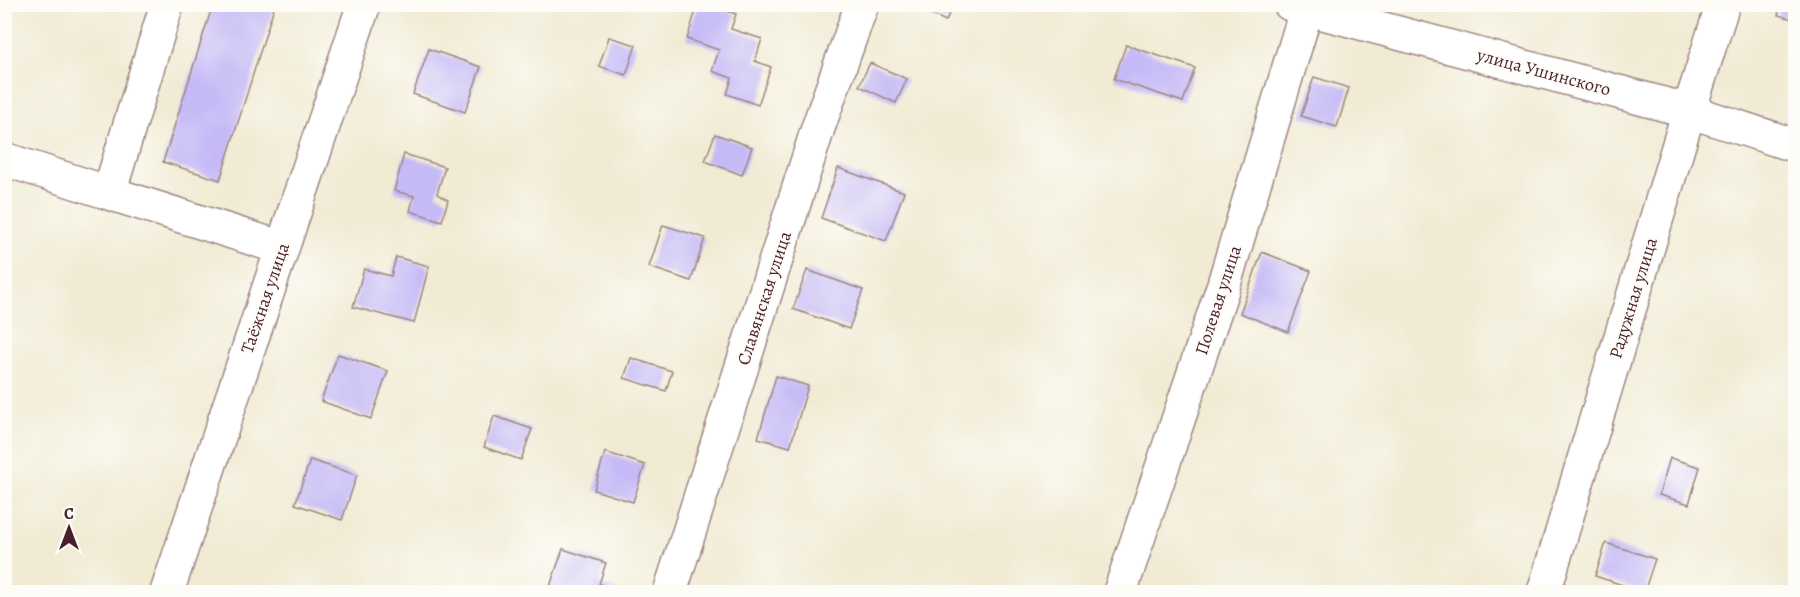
<svg xmlns="http://www.w3.org/2000/svg" width="1800" height="597" font-family="Alegreya,serif">
<rect width="100%" height="100%" fill="#fdfcf7"/>
<filter id="ink" filterUnits="userSpaceOnUse"><feTurbulence type="fractalNoise" baseFrequency=".0167" numOctaves="2"/><feDisplacementMap in="SourceGraphic" scale="12" xChannelSelector="R" yChannelSelector="G"/><feConvolveMatrix kernelMatrix="1 2 1 2 8 2 1 2 1" color-interpolation-filters="sRGB"/></filter>
<filter id="wash" filterUnits="userSpaceOnUse"><feTurbulence type="fractalNoise" baseFrequency=".008" numOctaves="4" result="noise"/><feDisplacementMap in="SourceGraphic" scale="24" xChannelSelector="R" yChannelSelector="G"/><feGaussianBlur stdDeviation="1.35" result="paint"/><feColorMatrix in="noise" values="0 0 0 0 0 0 0 0 0 0 0 0 0 0 0 0 0 1.4 0 .05"/><feComposite in="paint" operator="in"/></filter>
<g filter="url(#wash)">
<rect width="100%" height="100%" fill="#f1ebd4"/>
<g id="blocks">
<path fill="#c5baf6" d="M213 4H275L220 180 163 162Z
M698 4H708L736 14 731 29 762 39 755 61 771 67 758 105 727 94 732 78 712 71 719 50 687 39Z
M906 4H953L946 21Z
M1781 4H1796V20L1778 15Z
M609 37 636 45 626 75 599 66Z
M1126 45 1195 68 1183 102 1114 79Z
M429 49 481 67 465 112 413 94Z
M870 63 907 79 896 103 859 86Z
M1314 77 1349 88 1337 127 1301 116Z
M715 134 752 147 742 175 705 161Z
M404 154 445 167 437 194 448 200 442 221 410 211 414 196 394 191Z
M838 168 904 192 886 241 821 218Z
M663 225 705 238 691 281 649 267Z
M1262 252 1311 271 1288 332 1240 313Z
M396 257 429 266 414 323 353 307 364 269 391 276Z
M807 270 863 290 849 329 793 309Z
M338 354 388 371 371 419 321 401Z
M631 358 672 371 666 391 624 378Z
M776 376 808 386 790 447 758 438Z
M494 416 532 429 521 460 484 447Z
M605 452 645 465 633 502 594 490Z
M1670 458 1700 467 1689 504 1659 495Z
M310 460 357 475 342 520 295 504Z
M1606 543 1655 559 1644 592 1595 576Z
M563 549 606 563 599 584 619 590 618 592H548Z"/>
</g>
</g>
<g filter="url(#ink)">
<use href="#blocks" fill-opacity="0" stroke="#9e8580" stroke-width="1.5"/>
<g fill="none" stroke-linecap="round" stroke-linejoin="round">
<defs>
<path id="minor" d="M167 4 109 193 282 248
M1290 4 1689 111 1796 146
M4 159 109 193
M167 592 364 4
M670 592 818 128 862 4
M1120 592 1224 284 1308 4
M1544 592 1689 111 1723 4"/>
</defs>
<use href="#minor" stroke="#9e8580" stroke-width="36"/>
<use href="#minor" stroke="#fff" stroke-width="33"/>
</g>
</g>
<g text-anchor="middle" stroke-width="4.5" stroke-linejoin="round" paint-order="stroke">
<g font-size="18" fill="#4a1f2b" stroke="#fdfcf7">
<text transform="translate(1544 72) rotate(15)" y="6">улица Ушинского</text>
<text transform="translate(265 298) rotate(-71)" y="6">Таёжная улица</text>
<text transform="translate(764 298) rotate(-72)" y="6">Славянская улица</text>
<text transform="translate(1633 298) rotate(-73)" y="6">Радужная улица</text>
<text transform="translate(1218 300) rotate(-72)" y="6">Полевая улица</text>
</g>
</g>
<rect width="1800" height="597" fill="none" stroke="#fdfcf7" stroke-width="24"/>
<g transform="translate(69 528)" stroke="#fdfcf7" stroke-width="4.5" paint-order="stroke">
<path d="M0-4.5L10 22L0 15L-10 22Z" fill="#4a1f2b"/>
<text y="-9" font-size="16" font-weight="bold" text-anchor="middle" fill="#4a1f2b">С</text>
</g>
</svg>
